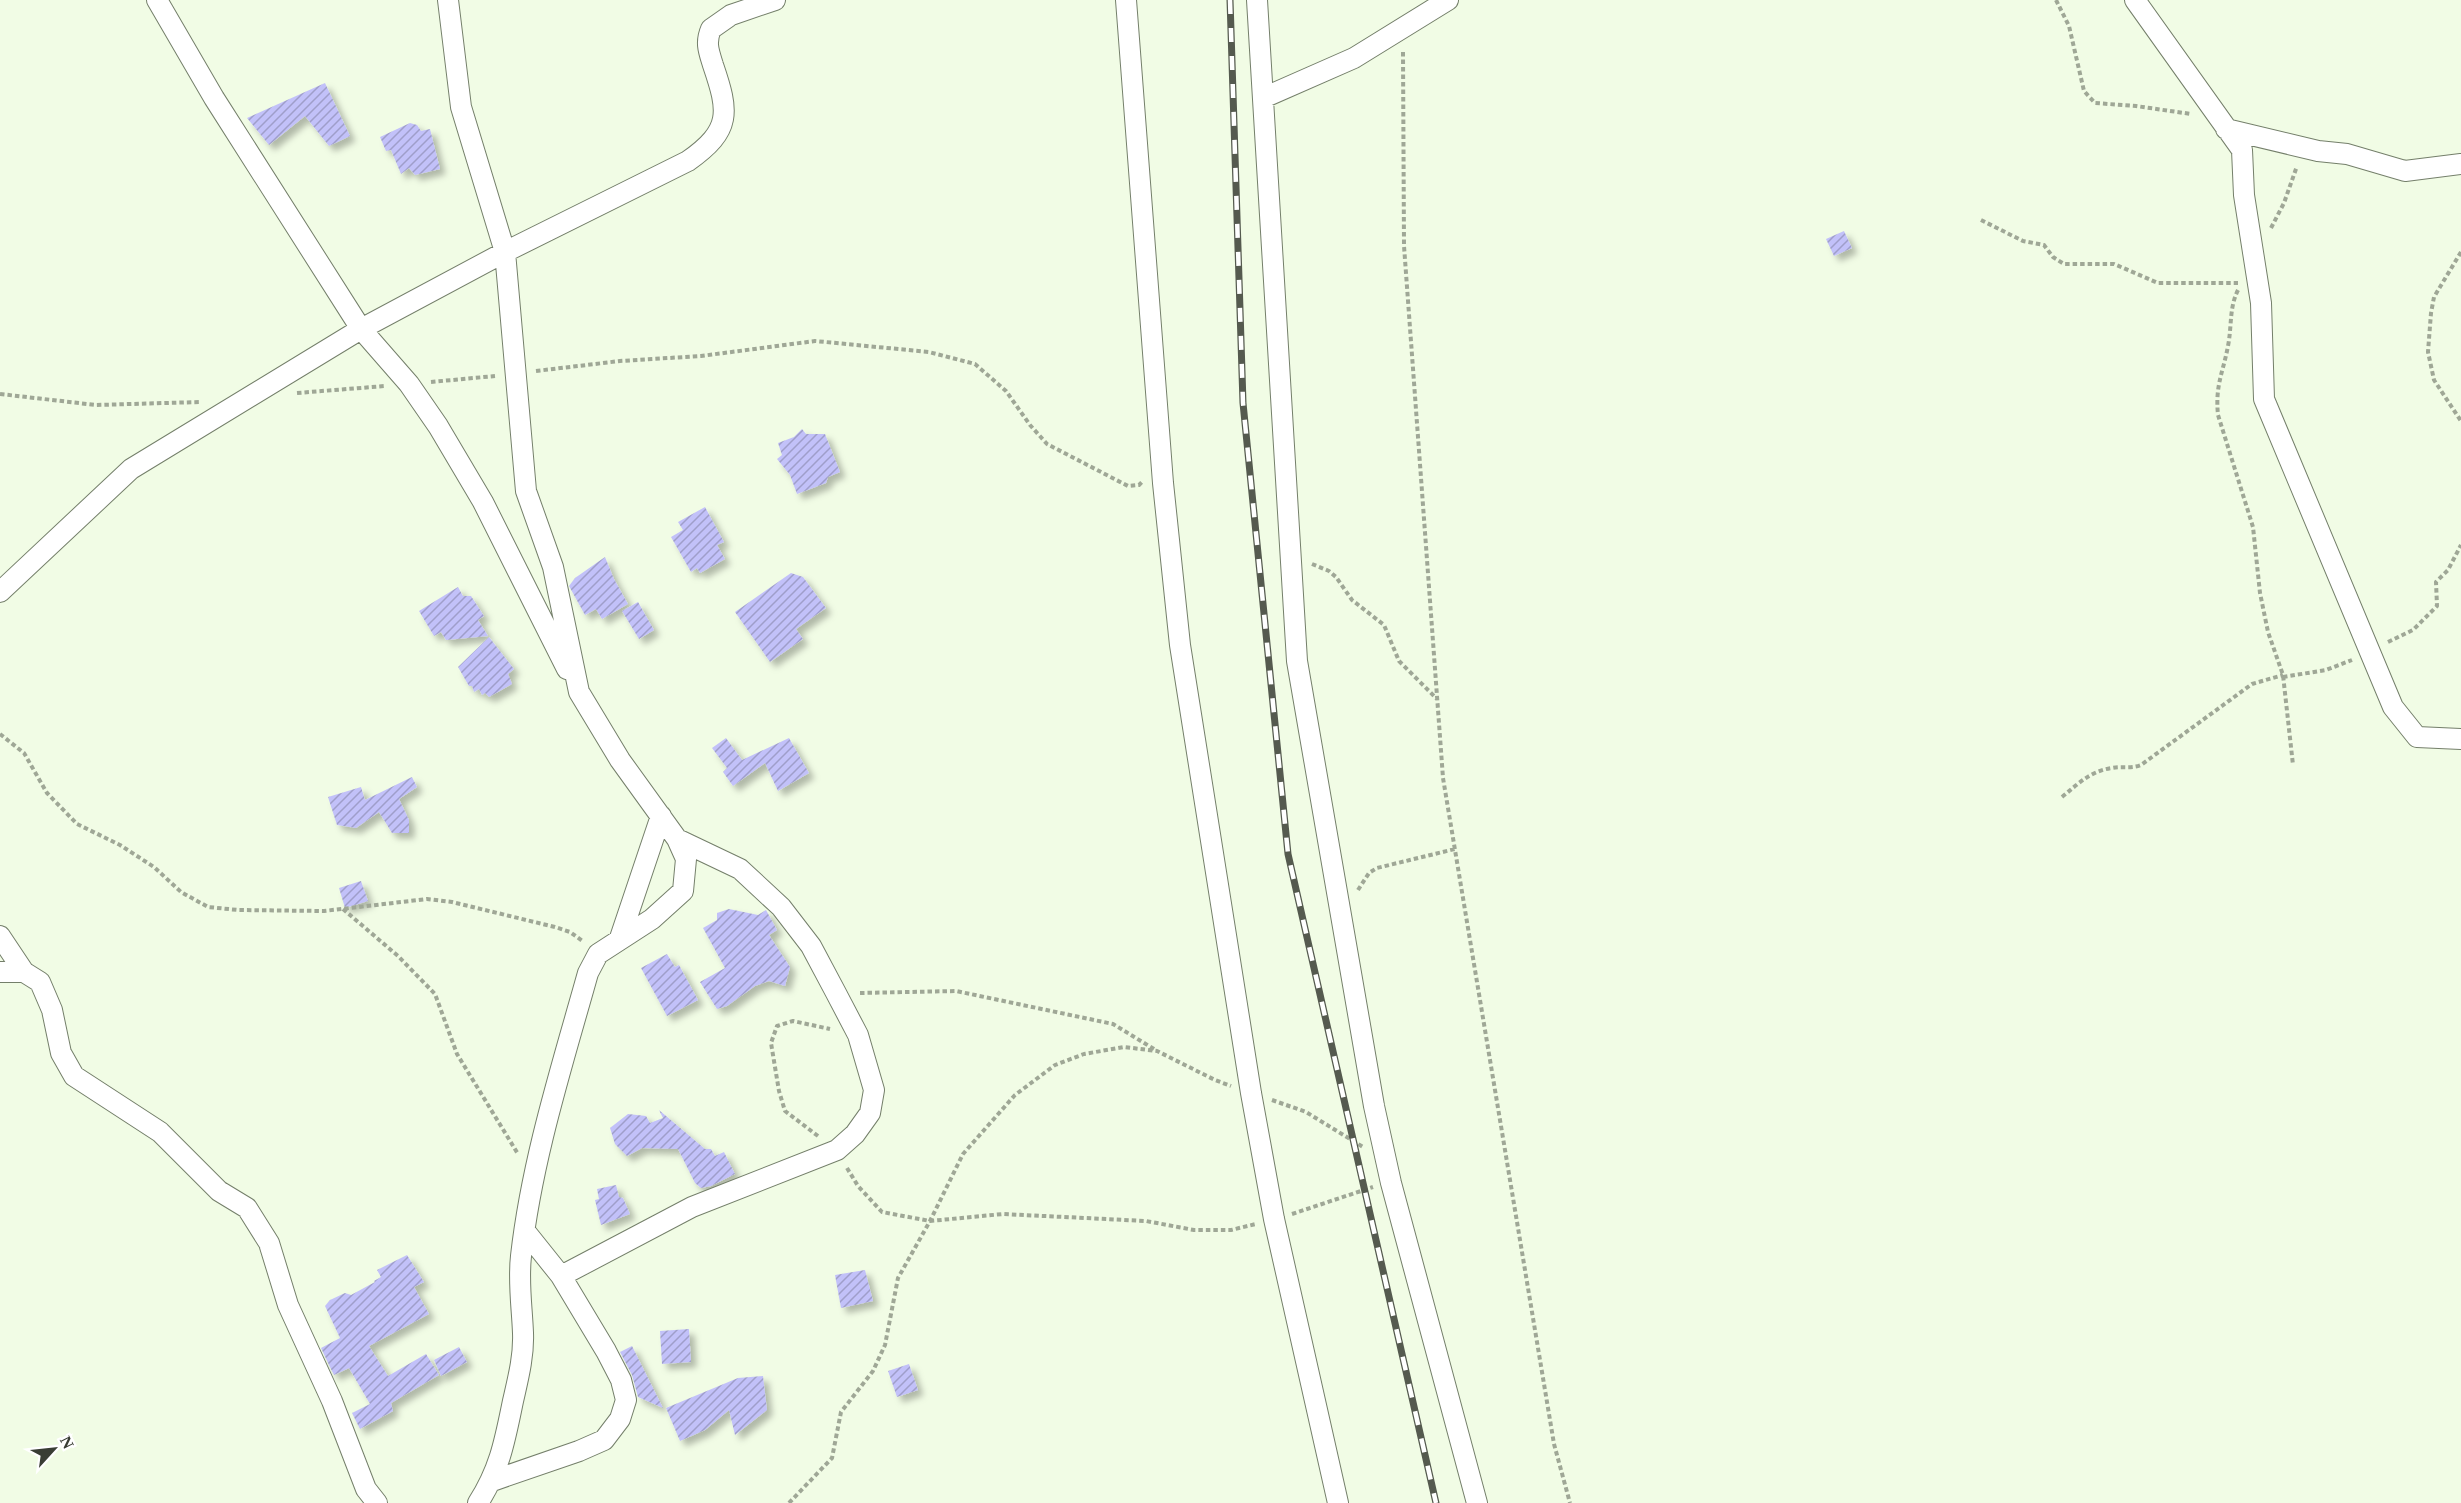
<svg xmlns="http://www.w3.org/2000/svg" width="2461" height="1503" font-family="Georgia,serif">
<defs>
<pattern id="building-hatch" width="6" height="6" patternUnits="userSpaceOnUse" patternTransform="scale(1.5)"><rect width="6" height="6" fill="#c2c1f9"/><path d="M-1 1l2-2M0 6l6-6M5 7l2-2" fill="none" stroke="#9f9eca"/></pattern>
<filter id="shadow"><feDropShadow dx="5.5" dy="5.5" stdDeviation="3" flood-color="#0004"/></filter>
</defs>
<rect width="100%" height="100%" fill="#f1fce5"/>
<path fill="url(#building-hatch)" filter="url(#shadow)" d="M325 83 350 136 329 146 305 116 269 145 247 118Z
M410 123 417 125 421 131 430 129 440 169 415 175 409 168 401 174 391 150 386 151 380 137Z
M1844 231 1852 248 1834 256 1826 239Z
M802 429 806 434H825L840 472 828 477 826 483 797 494 790 475 777 459 782 455 778 443 794 437Z
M705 507 724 542 717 545 725 559 700 573 697 568 691 572 671 537 683 530 678 522Z
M605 557 614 579 628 604 602 619 596 609 585 615 569 586 575 578Z
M791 573 803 577 826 608 796 629 803 639 770 662 735 612Z
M458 587 463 596H471L484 616 478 620 488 636 446 640 441 632 434 636 419 611Z
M638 602 654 630 639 639 622 611Z
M489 637 514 669 508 674 512 684 489 697 485 693 482 695 479 689 474 692 472 686H469L458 667Z
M726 738 742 760 789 738 809 773 778 791 765 763 733 786 723 772 727 768 712 748Z
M412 777 417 787 399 799 409 820V833H392L379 812 356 828 337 825 328 797 361 787 365 800Z
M361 881 368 901 345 908 339 888Z
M729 909 758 915 766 910 777 930 769 935 790 967 785 986 769 981 755 986 727 1006 717 1009 700 982 725 968 703 928 717 920V913Z
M667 954 675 967 679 965 698 1000 667 1016 641 968Z
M659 1110 705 1149H711L715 1156 724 1152 735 1174 711 1186 701 1188 695 1183 678 1149 642 1148 627 1156 615 1144 610 1128 628 1114 646 1116 650 1123 663 1118Z
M616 1185 619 1197 623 1198 630 1214 601 1225 595 1200 599 1199 597 1189Z
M407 1255 424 1282 414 1287 429 1314 369 1346 388 1376 426 1354 439 1375 391 1403 393 1411 360 1429 352 1413 370 1404 349 1368 334 1375 329 1365 321 1348 340 1338 325 1306 330 1300 345 1293 351 1295 375 1282 374 1281 381 1277 377 1270Z
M865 1270 873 1301 841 1308 835 1275Z
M689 1329 691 1362 662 1364 660 1331Z
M632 1346 663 1408 638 1397 632 1375 620 1352Z
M459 1347 467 1362 441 1376 434 1360Z
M909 1364 918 1390 897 1397 888 1371Z
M763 1376 767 1410 735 1435 729 1410 705 1430 680 1441 666 1408 738 1378Z"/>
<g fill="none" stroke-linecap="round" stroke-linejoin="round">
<defs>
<path id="street" d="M157 0 214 98 361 329 409 384 438 426 483 502 567 669
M448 0 461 107 505 252 526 491 553 567 579 692 620 760 677 839 686 859 683 891 652 919 598 954 588 973C562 1066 532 1159 521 1256 518 1282 522 1307 523 1333 524 1356 518 1379 513 1401 505 1440 500 1469 478 1503
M1126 0 1163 483 1180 645 1251 1093 1274 1219 1338 1503
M1257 0 1297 661 1374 1106 1391 1183 1477 1503
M2135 0 2242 150 2244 195 2261 303 2264 399 2393 707 2417 737 2461 739
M1263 98 1354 58 1448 0
M2226 129 2318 151 2347 154 2405 171 2461 164
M0 592 131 469 361 329 505 252 688 161C732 130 729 112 713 65 709 52 705 43 711 29L731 15 775 0
M0 936 24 972
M620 938 661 816
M0 972H24L40 982 52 1010 61 1053 74 1076 160 1132 219 1191 247 1208 269 1243 288 1305 332 1401 366 1489 377 1503
M525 1231 561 1276 692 1207 837 1150 855 1134 870 1113 874 1090 858 1035 836 993 811 946 781 907 740 869 677 839
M492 1481 579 1451 604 1440 620 1419 626 1400 621 1380 606 1351 561 1276"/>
</defs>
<use href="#street" stroke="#747f6a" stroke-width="22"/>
<path stroke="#9fa796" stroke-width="4" stroke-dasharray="4.5 3" stroke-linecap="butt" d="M2056 0 2069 26 2084 91 2095 103 2136 106 2191 114
M1403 52 1404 246 1443 778 1554 1444 1570 1503
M1981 220 2023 241 2044 245 2053 257 2064 264H2114L2158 283H2238
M2271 228 2284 203 2297 166
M2461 252 2434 297 2431 313 2428 352 2434 380 2461 421
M2238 290C2229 308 2232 326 2228 346 2223 373 2215 385 2218 415L2253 527 2260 593 2268 632 2283 675 2293 765
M536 371 620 361 701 356 815 341 929 352 975 364 1006 391 1030 425 1047 444 1128 486 1139 485 1142 482
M431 382 495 376
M297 393 385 386
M0 394 96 405 200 402
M1312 564 1329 571 1336 577 1352 600 1384 625 1399 661 1437 699
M2388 642 2413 630 2437 606 2436 582 2448 570 2461 545
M2283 677 2326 670 2352 660
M0 734 24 753 47 793 77 824 120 845 154 867 181 892 208 907 238 910 324 911 427 899 452 902 555 927 570 932 584 942
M2062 797C2078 784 2090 771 2112 768 2122 766 2131 769 2141 765L2252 684 2283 675
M1358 890 1369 873 1377 868 1455 849
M343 909 398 956 435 994 457 1054 518 1154
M860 993 956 991 1113 1024 1154 1049
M1272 1100 1306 1112 1363 1147
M818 1136 785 1111 779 1091 771 1043 777 1026 793 1021 830 1029
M847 1168 858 1186 882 1212 930 1221 1003 1214 1146 1221 1194 1230H1231L1256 1224
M1292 1214 1373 1187
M789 1503 832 1458 841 1412 873 1371 885 1345 898 1278 930 1221 963 1154 1015 1095 1055 1065 1084 1054 1124 1047 1157 1051 1215 1080 1231 1086"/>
<use href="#street" stroke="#fff" stroke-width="20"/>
<defs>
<path id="rail" d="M1230 0 1243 403 1288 854 1436 1503"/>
</defs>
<use href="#rail" stroke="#555a4f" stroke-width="7"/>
<use href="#rail" stroke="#fff" stroke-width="4.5" stroke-dasharray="14" stroke-linecap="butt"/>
</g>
<g transform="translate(54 1449) rotate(63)" stroke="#ffffff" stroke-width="4.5" paint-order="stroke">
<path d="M0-4.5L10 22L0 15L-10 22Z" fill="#393d34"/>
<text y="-9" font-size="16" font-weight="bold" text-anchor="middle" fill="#393d34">N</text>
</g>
</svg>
